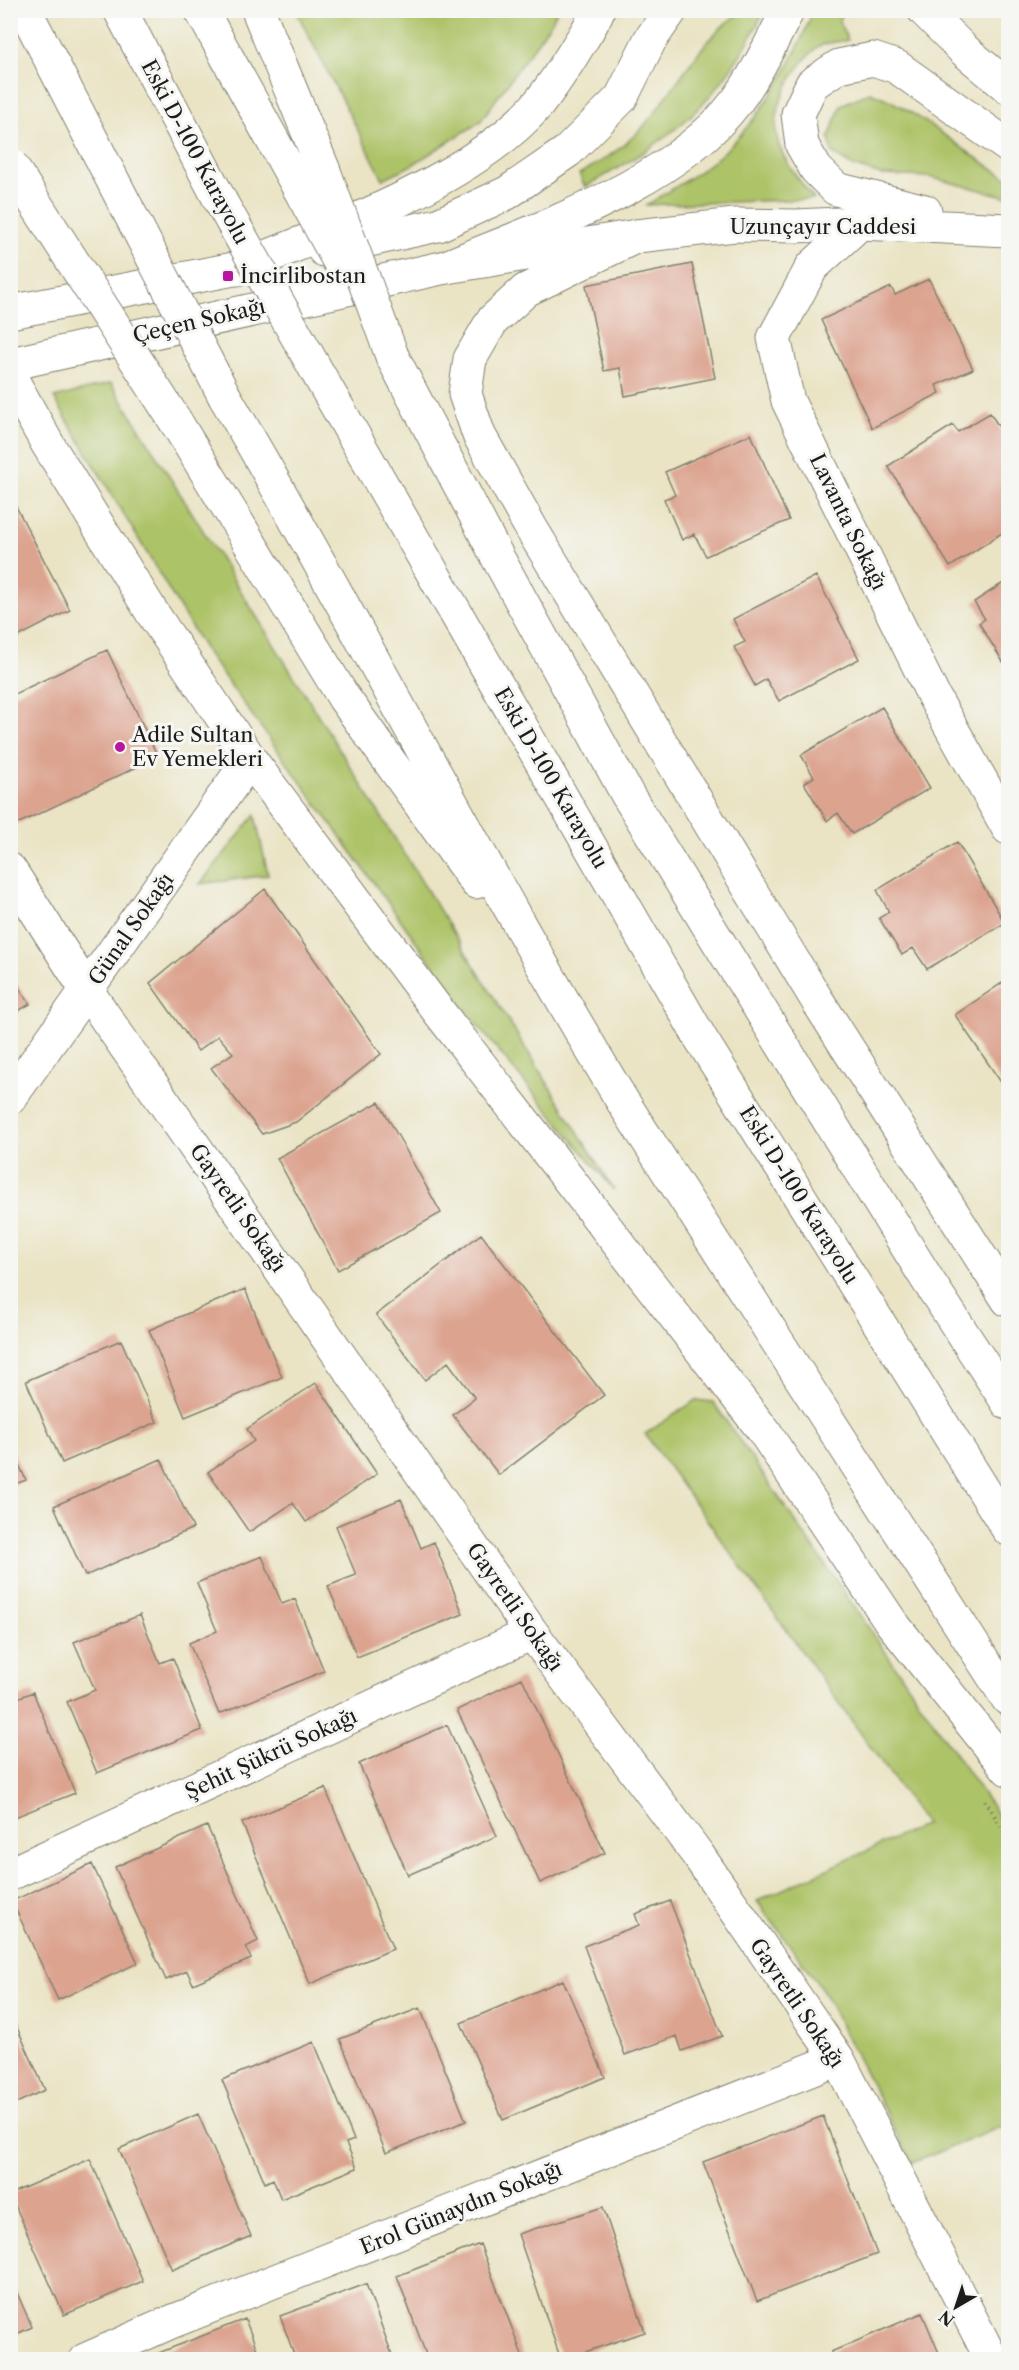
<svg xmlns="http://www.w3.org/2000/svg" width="1019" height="2370" font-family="'Libre Caslon Text',serif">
<rect width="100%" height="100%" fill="#f6f6f2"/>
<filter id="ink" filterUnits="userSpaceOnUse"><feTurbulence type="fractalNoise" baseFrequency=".0167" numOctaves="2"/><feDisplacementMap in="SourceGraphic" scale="12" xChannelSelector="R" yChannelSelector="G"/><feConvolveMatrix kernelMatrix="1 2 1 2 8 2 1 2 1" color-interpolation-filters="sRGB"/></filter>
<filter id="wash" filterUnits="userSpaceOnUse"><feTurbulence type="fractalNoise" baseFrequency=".008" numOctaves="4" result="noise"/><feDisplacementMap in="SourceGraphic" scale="24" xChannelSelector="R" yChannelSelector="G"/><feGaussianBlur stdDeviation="1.35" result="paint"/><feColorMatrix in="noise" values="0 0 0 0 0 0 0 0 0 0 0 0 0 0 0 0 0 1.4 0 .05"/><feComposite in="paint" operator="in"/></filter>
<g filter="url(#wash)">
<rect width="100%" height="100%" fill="#eae4c5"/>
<path fill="#adc367" stroke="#647042" stroke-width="1.5" d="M296 11H557L551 23 480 122 412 165 383 179Z
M744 11H764C720 104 673 138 585 187L579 174C602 162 624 147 642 128 672 95 704 31 744 11Z
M813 11H842L839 22 848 40C839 42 823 42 816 48 795 67 775 101 776 130 777 154 800 182 814 199L647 205C673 188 704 171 726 150 765 112 794 61 813 11Z
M870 92C918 109 963 153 1008 178V197L929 177 881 175 853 166 832 153 829 137 841 105Z
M111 383 614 1190 473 1020 205 650 54 398Z
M255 815 268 875 200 884Z
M696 1400 713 1402 1008 1830V2124L912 2163 822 1989 757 1901 926 1824 645 1434Z"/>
<g id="blocks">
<path fill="#dca38f" d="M692 264 715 378 625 396 620 368 604 371 586 285Z
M929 279 973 369 936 385 940 393 872 428 821 320 891 287 895 295Z
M990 413 1008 441V529L950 567 888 466 953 425 958 432Z
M751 434 789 520 706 556 694 534 682 540 664 499 675 495 665 472Z
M10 495 70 610 10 641Z
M816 576 859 659 779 701 766 679 755 686 734 647 745 642 733 619Z
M1008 580V658L1003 662 979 623 985 619 974 602Z
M107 650 158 757 17 824 10 811V696Z
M882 707 930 788 852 834 838 813 827 821 804 783 814 777 801 755Z
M957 842 1005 923 927 969 913 948 902 955 879 918 889 912 877 890Z
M265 889 381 1054 296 1122 262 1134 211 1068 233 1053 218 1036 198 1051 150 983Z
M10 974 30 1004 10 1016Z
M1008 979V1090L1007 1091 955 1015Z
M379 1102 441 1213 338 1270 277 1158Z
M481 1234 604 1395 499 1475 453 1415 475 1398 448 1362 425 1380 376 1315Z
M245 1289 282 1377 185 1417 149 1330Z
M121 1340 157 1422 62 1463 26 1381Z
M316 1383 377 1474 306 1522 293 1503 249 1532 208 1472 254 1441 247 1429Z
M10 1445 26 1480 10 1486Z
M161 1459 193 1528 85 1576 54 1506Z
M401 1499 421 1548 434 1542 463 1614 357 1657 328 1586 356 1575 336 1526Z
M262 1556 282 1604 295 1599 324 1671 219 1714 189 1643 217 1631 197 1583Z
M140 1615 160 1663 173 1658 202 1730 97 1773 67 1702 95 1690 74 1642Z
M522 1678 605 1853 540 1883 457 1710Z
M33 1692 75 1793 10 1819V1701Z
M447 1725 497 1836 408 1875 359 1764Z
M325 1788 393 1949 310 1984 242 1823Z
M207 1826 258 1941 246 1947 251 1959 193 1984 187 1971 166 1980 115 1867Z
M92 1864 138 1963 58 2000 12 1901Z
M670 1901 722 2036 682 2051 677 2036 625 2055 584 1946 639 1925 635 1914Z
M563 1980 605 2077 503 2120 461 2023Z
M420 2008 466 2121 386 2153 340 2039Z
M10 2012 45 2090 10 2106Z
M314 2042 354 2140 346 2143 357 2168 281 2199 273 2179 265 2183 222 2080Z
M198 2114 251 2236 172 2270 119 2149Z
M823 2116 877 2254 757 2301 703 2162Z
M90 2159 143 2281 64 2315 10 2194Z
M603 2207 645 2332 561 2360 518 2234Z
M480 2244 524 2360H428L397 2276Z
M10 2277 32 2327 10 2337Z
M366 2284 394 2360H296L280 2316Z
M922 2313 942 2360H834L831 2352Z
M245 2319 261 2360H152L151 2356Z"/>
</g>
</g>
<g filter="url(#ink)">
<use href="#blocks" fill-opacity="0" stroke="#838070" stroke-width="1.5"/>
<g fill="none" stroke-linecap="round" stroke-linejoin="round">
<defs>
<path id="minor" d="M860 223 812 267 774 338 788 401 934 697 1008 828
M10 870 87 991 532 1633 698 1855 838 2059 992 2360
M10 1098 250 759
M10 1874 532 1633
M85 2360 171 2322 838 2059"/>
<path id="secondary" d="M924 10 964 50 1008 87
M925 211 836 189 816 169 802 145 798 114 812 84 839 66 873 59 897 67 1008 146
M324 250 438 225 507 193 568 151 621 98 650 40 671 10
M10 312 265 263
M10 364 446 267 637 236 735 225 796 226 860 223 1008 230"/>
<path id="trunk" d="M25 10 127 208
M120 10 221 202
M201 10 299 188
M258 10 324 171
M637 236 526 290 492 321 470 359 465 394 479 435 531 528 817 1000 1008 1300
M446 267C539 228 674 184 736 102 757 74 772 41 788 10
M238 269C330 230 474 180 539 103 551 88 563 70 573 54 581 40 592 26 598 10
M392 356 499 560 627 794 927 1279 1008 1403
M10 376 47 443 153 614 250 759 436 1008 763 1430 891 1622 1008 1769
M320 377 701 1039 1008 1529
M225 397C362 630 483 872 623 1102L1008 1699
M176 422 344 698 476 882"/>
</defs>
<use href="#minor" stroke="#838070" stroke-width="35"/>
<use href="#secondary" stroke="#838070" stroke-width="35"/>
<use href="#trunk" stroke="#838070" stroke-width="35"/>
<path stroke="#838070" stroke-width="4" stroke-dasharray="1.5 4.5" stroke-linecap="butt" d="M985 1800 1008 1838"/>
<use href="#minor" stroke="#fff" stroke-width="33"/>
<use href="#secondary" stroke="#fff" stroke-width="33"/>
<use href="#trunk" stroke="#fff" stroke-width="33"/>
<defs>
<path id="trunk-bridge" d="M10 164 176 422
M324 171 392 356
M299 188 340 263
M221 202 320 377
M127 208 225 397"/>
</defs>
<use href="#trunk-bridge" stroke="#838070" stroke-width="35" stroke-linecap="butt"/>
<use href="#trunk-bridge" stroke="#fff" stroke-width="33"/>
</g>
</g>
<g fill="#b5179e" stroke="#f6f6f2" stroke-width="2">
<rect x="222" y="270" width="12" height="12" rx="3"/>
<circle cx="120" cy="747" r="6"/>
</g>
<g text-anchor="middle" stroke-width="6" stroke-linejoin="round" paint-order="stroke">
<g font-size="21" fill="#1c1c1c" stroke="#f6f6f2">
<text transform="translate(195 152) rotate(62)" y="7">Eski D-100 Karayolu</text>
<text x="823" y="234">Uzunçayır Caddesi</text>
<text transform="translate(199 321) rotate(-13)" y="7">Çeçen Sokağı</text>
<text transform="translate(848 522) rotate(64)" y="7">Lavanta Sokağı</text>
<text transform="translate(551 778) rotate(60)" y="7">Eski D-100 Karayolu</text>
<text transform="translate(131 929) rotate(-55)" y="7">Günal Sokağı</text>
<text transform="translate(799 1195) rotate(58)" y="7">Eski D-100 Karayolu</text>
<text transform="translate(238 1208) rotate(55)" y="7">Gayretli Sokağı</text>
<text transform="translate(515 1607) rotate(55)" y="7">Gayretli Sokağı</text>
<text transform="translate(271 1754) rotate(-25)" y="7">Şehit Şükrü Sokağı</text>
<text transform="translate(797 2003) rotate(56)" y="7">Gayretli Sokağı</text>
<text transform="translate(461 2208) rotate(-22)" y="7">Erol Günaydın Sokağı</text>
</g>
<g font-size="21" fill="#1c1c1c" stroke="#f6f6f2" text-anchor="start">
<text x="240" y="283">İncirlibostan</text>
<text x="132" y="742">Adile Sultan<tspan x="132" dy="24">Ev Yemekleri</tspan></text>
</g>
</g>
<rect width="1019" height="2370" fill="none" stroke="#f6f6f2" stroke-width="36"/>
<g transform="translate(956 2307) rotate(219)" stroke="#f6f6f2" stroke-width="4.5" paint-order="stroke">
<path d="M0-4.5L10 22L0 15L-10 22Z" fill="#1c1c1c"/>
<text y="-9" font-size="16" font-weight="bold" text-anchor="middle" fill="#1c1c1c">N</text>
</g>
</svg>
